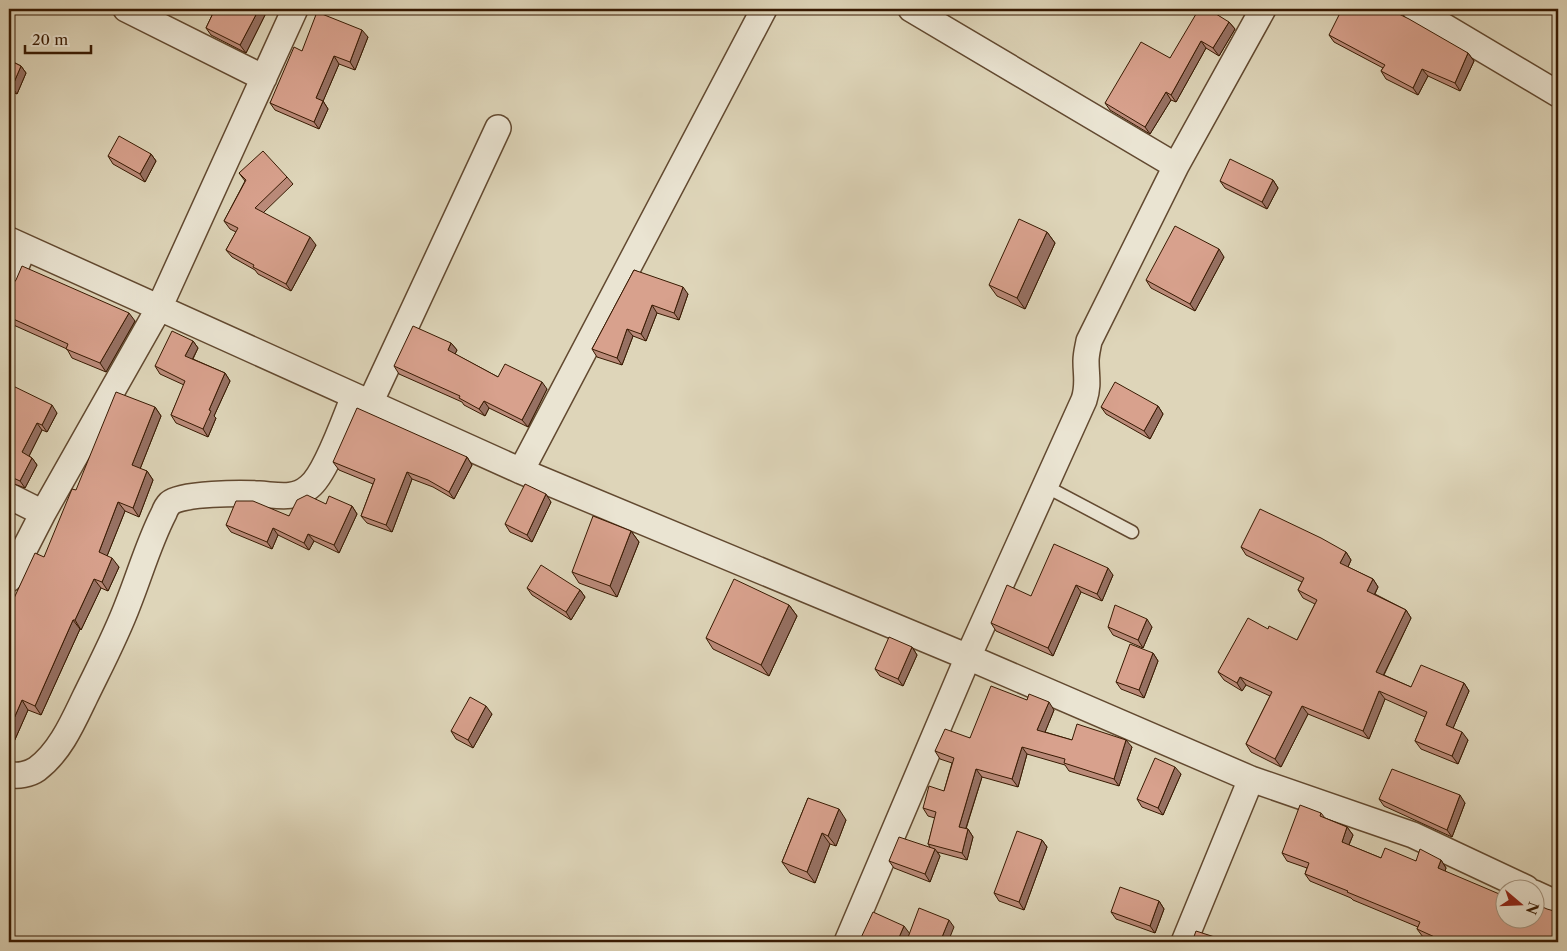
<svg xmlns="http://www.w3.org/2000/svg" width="1567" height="951" font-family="'Libre Caslon Text',serif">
<rect width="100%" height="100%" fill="#ded5b9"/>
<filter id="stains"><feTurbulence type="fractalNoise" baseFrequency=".004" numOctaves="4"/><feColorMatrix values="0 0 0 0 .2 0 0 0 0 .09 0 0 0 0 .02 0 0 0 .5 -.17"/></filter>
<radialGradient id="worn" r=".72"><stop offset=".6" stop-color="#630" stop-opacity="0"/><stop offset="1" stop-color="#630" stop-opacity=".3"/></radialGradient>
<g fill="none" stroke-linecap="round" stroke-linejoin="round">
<defs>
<path id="service" d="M1045 486 1132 532"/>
<path id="minor" d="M126 9 264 78
M911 9 1176 166
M1415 9 1558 94
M9 240 521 471 968 657 1251 779 1413 835 1526 888
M9 283 24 247
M370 403 498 128
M521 471 764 9
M9 496 43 513
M9 579 43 513 159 308 295 9
M9 774C17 777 30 774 37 769 60 752 73 722 85 697 100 666 116 636 128 604 140 574 149 542 164 513 165 510 168 505 170 503 181 493 242 493 259 494 277 495 294 500 309 487 326 474 345 418 354 396
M1534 893 1558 904
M847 942 968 657 1084 400C1089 385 1086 376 1086 361 1086 354 1088 347 1089 341L1176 166 1263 9
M1184 942 1251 779"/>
</defs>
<use href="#service" stroke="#624930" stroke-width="15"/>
<use href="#minor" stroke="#624930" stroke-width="28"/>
<use href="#service" stroke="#eae4d2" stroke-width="12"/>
<use href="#minor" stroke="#eae4d2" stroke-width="25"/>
</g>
<path fill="#ba8a79" stroke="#381a02" d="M215 9H268L246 53 211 35 206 28Z
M1229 22 1235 29 1219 56 1206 48 1176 102 1171 100 1150 134 1110 110 1105 103 1170 58Z
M1329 35 1468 53 1474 61 1460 91 1428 76 1418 95 1386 79 1381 71 1383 68 1334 42Z
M368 37 355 70 339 64 323 101 328 109 319 129 275 110 270 103 302 51Z
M9 60 21 66 26 73 17 94 9 91Z
M151 154 156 161 145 182 113 164 108 156Z
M239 173 287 177 293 184 263 213 316 245 291 291 258 274 255 270 232 257 226 250 236 232 230 229 224 221 245 181Z
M1273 180 1278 188 1267 209 1225 188 1220 181Z
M1047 232 1055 243 1025 309 997 296 989 285Z
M1224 257 1195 311 1151 288 1146 280Z
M634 270 688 294 679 320 657 313 646 341 633 336 622 365 597 357 592 349Z
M9 287 135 321 106 372 72 358 67 349 9 323Z
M193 341 198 348 193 359 225 373 230 381 214 416 216 418 208 437 176 423 171 415 184 385 160 374 155 366Z
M451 343 457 350 455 354 498 377 547 389 528 427 489 408 485 416 464 405 462 402 399 374 394 366Z
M9 384 57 413 47 432 42 430 29 456 32 458 37 465 25 488 9 482Z
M1158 406 1163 414 1150 439 1106 414 1101 407Z
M155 407 161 416 140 469 147 471 153 480 139 517 125 511 107 556 119 567 108 591 101 588 81 630 80 629 41 715 28 710 9 753V609L44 557Z
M467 457 472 465 454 499 433 487 412 479 392 532 367 523 361 516 373 484 339 470 333 462Z
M551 502 532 542 510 532 505 524Z
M326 504 352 506 357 514 339 553 314 541 309 550 278 535 272 549 231 532 226 525 289 516Z
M631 531 639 542 617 597 579 583 572 572Z
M1241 547 1346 552 1351 560 1348 567 1373 579 1378 587 1375 594 1406 610 1411 618 1384 675 1411 687 1464 683 1469 691 1453 728 1468 740 1458 764 1421 749 1415 741 1425 717 1385 699 1369 739 1308 714 1281 767 1251 752 1246 744 1270 696 1246 685 1242 691 1224 680 1218 672 1268 629 1297 640 1315 604 1303 598 1298 590 1302 582 1246 555Z
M1113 575 1102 601 1081 592 1053 656 996 631 991 623 1031 596Z
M527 588 580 590 585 597 571 620 532 595Z
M789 605 797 616 769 676 713 649 706 638Z
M1108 627H1152L1143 648 1113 635Z
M912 647 917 655 903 686 880 676 875 669Z
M1153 653 1158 661 1144 698 1121 689 1116 682Z
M1027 700 1054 710 1045 732 1072 740 1132 747 1119 786 1069 771 1065 765 1027 754 1018 787 982 777 966 829H968L973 837 967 860 937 852 940 856 930 882 894 868 889 861 930 847 928 844 935 818 928 816 923 808 944 791 952 763 940 759 935 751 970 738Z
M492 714 473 748 456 739 451 731Z
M1181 774 1163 815 1142 807 1137 799Z
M808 798 846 820 836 846 830 844 815 883 790 873 782 862Z
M1379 799 1465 803 1452 837 1384 806Z
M1321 813 1325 818 1347 827 1353 835 1349 845 1381 858 1416 861 1441 860 1446 868 1445 871 1558 942H1435L1423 937 1417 929 1418 927 1353 900 1351 898 1310 881 1305 874 1307 868 1287 861 1282 853Z
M1042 840 1047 847 1024 910 999 901 994 893Z
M1159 901 1164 909 1155 933 1116 919 1111 912Z"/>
<path fill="#977163" stroke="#381a02" d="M259 9H268L246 53 240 45Z
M1229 22 1235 29 1219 56 1213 48Z
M362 30 368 37 355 70 350 62Z
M1201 41 1206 48 1176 102 1171 95Z
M1468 53 1474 61 1460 91 1455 83Z
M334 56 339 64 321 106 316 98Z
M21 66 26 73 17 94 12 87Z
M1422 69 1428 76 1418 95 1413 88Z
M1166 92 1171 100 1150 134 1145 127Z
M323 101 328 109 319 129 314 122Z
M151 154 156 161 145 182 140 174Z
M1273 180 1278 188 1267 209 1262 202Z
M1047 232 1055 243 1025 309 1017 298Z
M310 237 316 245 291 291 286 284Z
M1219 249 1224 257 1195 311 1190 304Z
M683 287 688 294 679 320 674 313Z
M652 305 657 313 646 341 641 334Z
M129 313 135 321 106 372 100 363Z
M627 329 633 336 622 365 617 358Z
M193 341 198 348 190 364 185 356Z
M451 343 457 350 453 358 448 350Z
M225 373 230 381 214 416 216 418 208 437 203 429 209 410Z
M542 382 547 389 528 427 522 420Z
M484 401 489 408 485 416 479 409Z
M52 405 57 413 47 432 42 425Z
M1158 406 1163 414 1150 439 1144 431Z
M155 407 161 416 138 474 132 465Z
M37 423 42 430 27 460 22 452Z
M467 457 472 465 454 499 449 492Z
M32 458 37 465 25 488 20 481Z
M147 471 153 480 139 517 133 508Z
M407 472 412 479 392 532 386 525Z
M546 494 551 502 532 542 527 535Z
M118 502 125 511 105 561 99 552Z
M352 506 357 514 339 553 334 545Z
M273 528 278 535 272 549 267 542Z
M631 531 639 542 617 597 610 586Z
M308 534 314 541 309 550 304 543Z
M1346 552 1351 560 1346 571 1340 563Z
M112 558 119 567 108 591 102 582Z
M1108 568 1113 575 1102 601 1097 594Z
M94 579 101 588 81 630 75 620Z
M1373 579 1378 587 1372 599 1367 591Z
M1076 585 1081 592 1053 656 1048 648Z
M580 590 585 597 571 620 566 612Z
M789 605 797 616 769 676 761 665Z
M1406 610 1411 618 1381 680 1376 672Z
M1147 619 1152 627 1143 648 1138 640Z
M73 620 80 629 41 715 35 706Z
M912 647 917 655 903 686 898 679Z
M1153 653 1158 661 1144 698 1139 690Z
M1240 677 1246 685 1242 691 1237 683Z
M1464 683 1469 691 1451 733 1446 725Z
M1379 691 1385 699 1369 739 1363 731Z
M22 700 28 710 9 753V730Z
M1049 702 1054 710 1043 737 1037 730Z
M486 706 492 714 473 748 468 740Z
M1302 706 1308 714 1281 767 1275 759Z
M1462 732 1468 740 1458 764 1452 756Z
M1126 740 1132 747 1119 786 1114 779Z
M1022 747 1027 754 1018 787 1012 779Z
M1175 767 1181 774 1163 815 1158 808Z
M976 769 982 777 964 834 959 827Z
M1460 795 1465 803 1452 837 1447 830Z
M839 809 846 820 836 846 828 836Z
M1347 827 1353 835 1347 849 1342 842Z
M968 829 973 837 967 860 962 853Z
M822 833 830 844 815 883 807 872Z
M1042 840 1047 847 1024 910 1019 902Z
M935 849 940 856 930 882 925 874Z
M1441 860 1446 868 1443 876 1438 868Z
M1159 901 1164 909 1155 933 1150 926Z
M949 920 954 927 948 942H940Z
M904 926 910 934 906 942H897Z"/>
<path fill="#d8a18d" stroke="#381a02" d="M215 9H259L240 45 206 28Z
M1199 9H1208L1229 22 1213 48 1201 41 1171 95 1166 92 1145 127 1105 103 1141 42 1170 58Z
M1342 9H1389L1409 19 1468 53 1455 83 1422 69 1413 88 1381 71 1385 65 1329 35Z
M317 12 362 30 350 62 334 56 316 98 323 101 314 122 270 103 294 47 302 51Z
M9 60 21 66 12 87 9 86Z
M119 136 151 154 140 174 108 156Z
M263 151 287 177 255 208 310 237 286 284 253 267 254 265 226 250 238 228 224 221 246 180 239 173Z
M1230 159 1273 180 1262 202 1220 181Z
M1019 219 1047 232 1017 298 989 285Z
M1175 226 1219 249 1190 304 1146 280Z
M22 266 129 313 100 363 66 349 68 344 9 317V287L12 285 16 280Z
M634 270 683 287 674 313 652 305 641 334 627 329 617 358 592 349Z
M413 326 451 343 448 350 498 377 505 364 542 382 522 420 484 401 479 409 459 398 460 396 394 366Z
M172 331 193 341 185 356 225 373 209 410 211 411 203 429 171 415 185 381 155 366Z
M1115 382 1158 406 1144 431 1101 407Z
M9 384 52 405 42 425 37 423 22 452 32 458 20 481 9 476Z
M116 392 155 407 132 465 147 471 133 508 118 502 99 552 112 558 102 582 94 579 75 620H73L35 706 22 700 9 730V609L35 553 44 557 72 489 76 490Z
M357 408 467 457 449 492 428 480 407 472 386 525 361 516 375 479 333 462Z
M525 484 546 494 527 535 505 524Z
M307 495 326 504 329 496 352 506 334 545 308 534 304 543 273 528 267 542 226 525 236 501H253L289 516 297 500Z
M1260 509 1321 538 1346 552 1340 563 1373 579 1367 591 1406 610 1376 672 1411 687 1421 665 1464 683 1446 725 1462 732 1452 756 1415 741 1427 712 1379 691 1363 731 1302 706 1275 759 1246 744 1272 692 1240 677 1237 683 1218 672 1248 618 1268 629 1269 626 1297 640 1317 600 1298 590 1304 578 1241 547Z
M593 516 631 531 610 586 572 572Z
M1054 544 1108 568 1097 594 1076 585 1048 648 991 623 1007 585 1031 596Z
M541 565 580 590 566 612 527 588Z
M734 579 789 605 761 665 706 638Z
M1115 605 1147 619 1138 640 1108 627Z
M889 637 912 647 898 679 875 669Z
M1130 644 1153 653 1139 690 1116 682Z
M991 686 1027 700 1029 694 1049 702 1037 730 1072 740 1077 724 1126 740 1114 779 1064 763 1065 759 1022 747 1012 779 976 769 959 827 968 829 962 853 928 844 936 812 923 808 929 786 944 791 954 758 935 751 945 729 970 738Z
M470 697 486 706 468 740 451 731Z
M1155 758 1175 767 1158 808 1137 799Z
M1392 769 1460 795 1447 830 1379 799Z
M808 798 839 809 828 836 822 833 807 872 782 862Z
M1300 805 1321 813 1320 816 1347 827 1342 842 1381 858 1385 848 1416 861 1420 849 1441 860 1438 868 1504 896V895V918H1534V903L1547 909 1554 911 1558 909V942H1438L1439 939 1417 929 1420 922 1347 892 1348 891 1305 874 1309 863 1282 853Z
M1017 831 1042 840 1019 902 994 893Z
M899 837 935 849 925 874 889 861Z
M1120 887 1159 901 1150 926 1111 912Z
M919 908 949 920 940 942H912L907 940Z
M873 912 904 926 897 942H859Z
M1196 931 1230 942H1192Z"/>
<rect width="1567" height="951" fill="none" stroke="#ded5b9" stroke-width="30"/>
<rect x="10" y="10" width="1547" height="931" fill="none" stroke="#381a02" stroke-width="2.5"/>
<rect x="15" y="15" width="1537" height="921" fill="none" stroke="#381a02"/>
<g transform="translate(1520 904) rotate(109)"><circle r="24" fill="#eae4d2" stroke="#a3937f"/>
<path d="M0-4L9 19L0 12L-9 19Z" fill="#8f2418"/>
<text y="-8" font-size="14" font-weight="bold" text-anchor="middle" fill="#381a02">N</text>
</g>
<path d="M25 45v8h66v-8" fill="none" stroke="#381a02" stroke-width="2.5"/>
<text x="32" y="45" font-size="15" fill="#381a02" stroke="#eae4d2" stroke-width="4" paint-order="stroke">20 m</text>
<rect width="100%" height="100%" filter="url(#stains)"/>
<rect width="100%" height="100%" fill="url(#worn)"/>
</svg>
